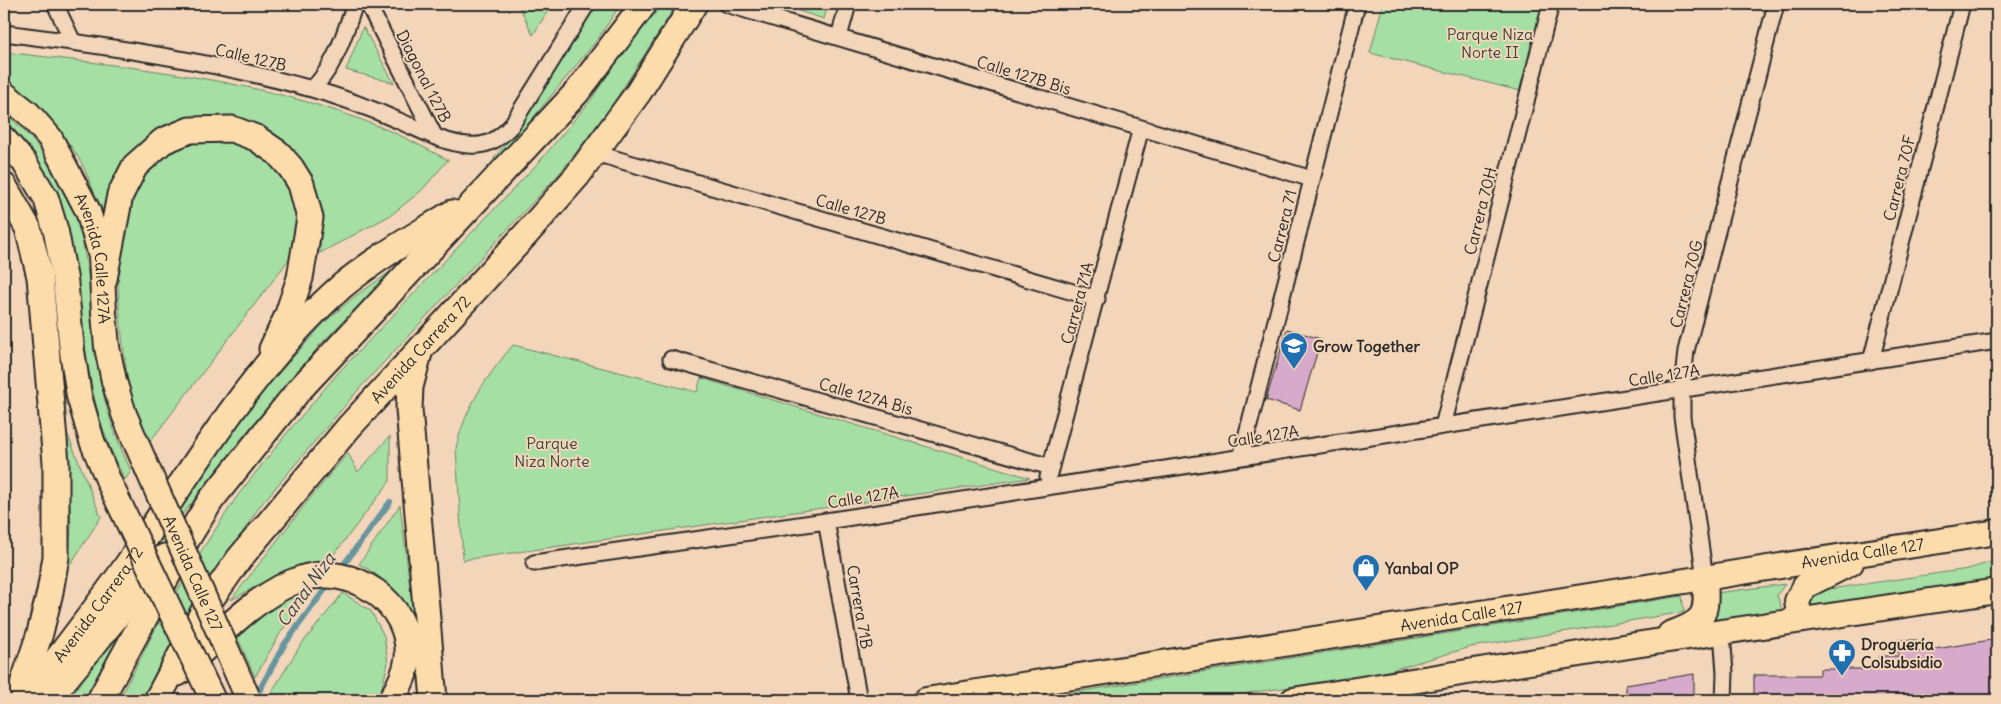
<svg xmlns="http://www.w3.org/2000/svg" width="2001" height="704" font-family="Delius,sans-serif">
<rect width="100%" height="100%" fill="#f3d5b9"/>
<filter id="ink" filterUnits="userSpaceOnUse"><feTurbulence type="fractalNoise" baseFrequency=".02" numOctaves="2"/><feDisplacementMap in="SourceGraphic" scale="10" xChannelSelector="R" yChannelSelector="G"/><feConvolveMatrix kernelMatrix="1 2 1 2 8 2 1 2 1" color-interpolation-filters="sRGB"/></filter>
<g filter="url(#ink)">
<path fill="#a5dfa4" stroke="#688568" d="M518 4H552L533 35Z
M594 4H621L597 40 496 163 494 158 511 137Z
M654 4H677L607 113 559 174 359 389 260 506 190 612 144 700H119L157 626 196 559 238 495 287 433 338 373 539 162 591 100Z
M777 4H828L824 19Z
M1383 4H1543L1520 91 1370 53Z
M363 27 394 83 346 70Z
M4 52C131 67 263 79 383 128 405 137 427 149 448 160L422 190 391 215 320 253 321 217 296 160 182 121 138 145 118 178 103 212C95 196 89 178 81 162 62 129 34 103 4 80Z
M4 112C28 133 52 160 66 189 78 214 84 246 88 274 94 312 93 350 102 388 108 416 119 445 131 471L125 480C110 451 98 419 92 387 71 288 88 197 4 123Z
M194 141C207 141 221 139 233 141 267 146 294 186 298 219 299 230 295 243 293 254L149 443C144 434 135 423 132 413 128 399 128 382 126 368 118 307 107 228 144 174 157 156 175 149 194 141Z
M394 269 320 345 250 428 48 687 209 463 268 385 325 322 354 297Z
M513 345 697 392 701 378 1030 478 463 560 456 448C466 405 486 378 513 345Z
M65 428 101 517 68 568 71 528Z
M390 436V481L329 561 303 565 279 574 231 600 307 502 348 453 358 472Z
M400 505 415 627C400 596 389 580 359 564Z
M1997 560V578L1810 607 1802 600 1809 592 1968 569Z
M1785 584 1777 595 1781 607 1787 613 1702 624 1716 593Z
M312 588 281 632 255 677 238 639C258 613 282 600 312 588Z
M343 593 371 611 384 636 388 663 381 692 370 700H284L271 693 300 646Z
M1682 596 1684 612 1471 647 1374 675 1200 700H1026Z
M127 626 87 700H63Z"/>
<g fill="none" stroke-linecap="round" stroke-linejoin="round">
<path stroke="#67969f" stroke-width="6" d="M339 571 390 502
M254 700 284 645 331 581"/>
</g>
<path fill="#d7a9ca" stroke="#2b2b2b" d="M1287 329 1321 339 1300 410 1266 400Z
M1997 639V700H1754V675H1820V669H1879V656H1898V640H1917V652Z
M1694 674V700H1626V685Z"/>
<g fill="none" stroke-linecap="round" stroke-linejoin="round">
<defs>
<path id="minor" d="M55 4 73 42
M368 4 435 137
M726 4 1312 179
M4 33C107 46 212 61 312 89 341 97 370 108 397 120 421 130 443 143 468 145 487 147 499 139 511 126L587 4
M839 37 848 4
M312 89C336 66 344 34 355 4
M595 153 1097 299
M671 359 1051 467
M1871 361 1962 4
M1443 426 1551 4
M1241 457 1357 4
M1048 477 1141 128
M826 521 859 700
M534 563 826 521 1997 341
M1705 578 1682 417V389L1686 351 1776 4
M1722 632 1725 673 1724 700"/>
<g id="primary">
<path id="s1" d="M4 94 28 113 50 138 88 211 101 256 104 313 107 347 114 381 124 414 137 445"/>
<path d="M4 139 24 162 46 198 56 232 65 279 72 351 79 396 92 441 109 482"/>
<path d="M1800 620 1797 601 1805 586 1851 563"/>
<path d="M1670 634C1707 621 1707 615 1705 578"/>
<path id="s2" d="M926 700 1997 532"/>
<path d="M1293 700 1635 645 1997 591"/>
</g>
<g id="trunk">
<path d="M4 186 28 228 40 277 56 463V557L50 592 40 633 18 699"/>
<path d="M104 279 120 195 135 166 163 141 190 130 232 129 256 138 278 153 291 168 301 184 310 218 300 278 287 317 272 349"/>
<path d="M419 353 410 387 409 409 434 700"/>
<path d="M178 673C213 642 257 593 301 579 352 562 412 603 408 658 406 674 399 687 391 700"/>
<path id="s3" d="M26 700C60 655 96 610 128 564 191 471 257 360 342 286 376 258 415 236 452 213"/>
<path d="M48 700 165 557"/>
<path d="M100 700 187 539 211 500 299 390 577 92 644 4"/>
<path id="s4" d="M157 700 208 603 239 559 349 427 527 233 577 176 638 93 694 4"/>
</g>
</defs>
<use href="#minor" stroke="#2b2b2b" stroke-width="19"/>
<use href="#primary" stroke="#2b2b2b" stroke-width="28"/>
<use href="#trunk" stroke="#2b2b2b" stroke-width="29"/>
<use href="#minor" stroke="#f3d5b9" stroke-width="15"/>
<use href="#primary" stroke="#fddcac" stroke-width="24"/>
<use href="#trunk" stroke="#fddcac" stroke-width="25"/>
<defs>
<g id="primary-bridge">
<path id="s5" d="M137 445 247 696"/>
<path d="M109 482 213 700"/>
</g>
</defs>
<use href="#primary-bridge" stroke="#2b2b2b" stroke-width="28" stroke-linecap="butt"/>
<use href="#primary-bridge" stroke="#fddcac" stroke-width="24"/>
</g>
</g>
<defs>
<symbol id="school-pin" viewBox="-11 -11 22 30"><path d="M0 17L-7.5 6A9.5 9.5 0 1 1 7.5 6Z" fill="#1f6fb2" stroke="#f3d5b9"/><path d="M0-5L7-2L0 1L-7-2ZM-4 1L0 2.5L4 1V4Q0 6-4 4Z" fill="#fff"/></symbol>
<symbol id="shop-pin" viewBox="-11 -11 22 30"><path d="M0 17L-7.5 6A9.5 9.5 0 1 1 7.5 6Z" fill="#1f6fb2" stroke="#f3d5b9"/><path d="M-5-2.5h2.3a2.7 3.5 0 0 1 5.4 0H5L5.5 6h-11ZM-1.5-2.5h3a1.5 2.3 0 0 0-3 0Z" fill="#fff"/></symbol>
<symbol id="pharmacy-pin" viewBox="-11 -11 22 30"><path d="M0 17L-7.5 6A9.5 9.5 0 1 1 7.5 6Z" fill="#1f6fb2" stroke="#f3d5b9"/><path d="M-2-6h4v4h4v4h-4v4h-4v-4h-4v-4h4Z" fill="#fff"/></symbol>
</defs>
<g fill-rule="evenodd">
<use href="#school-pin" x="1278" y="330" width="32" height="43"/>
<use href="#shop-pin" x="1350" y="552" width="32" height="43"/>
<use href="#pharmacy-pin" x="1826" y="637" width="32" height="43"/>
</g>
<g text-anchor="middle" stroke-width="4" stroke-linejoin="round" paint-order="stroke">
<g font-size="16" fill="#3d463d" stroke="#f3d5b9">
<text x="1490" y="40">Parque Niza<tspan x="1490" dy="18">Norte II</tspan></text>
<text x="552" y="449">Parque<tspan x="552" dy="18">Niza Norte</tspan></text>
</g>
<g font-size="16" fill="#2b2b2b" stroke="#f3d5b9">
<text transform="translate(251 57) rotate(13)" y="6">Calle 127B</text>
<text transform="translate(1024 75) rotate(17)" y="6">Calle 127B Bis</text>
<text transform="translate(424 76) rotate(63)" y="6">Diagonal 127B</text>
<text transform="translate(1899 178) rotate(-76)" y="6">Carrera 70F</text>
<text transform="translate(851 209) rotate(16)" y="6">Calle 127B</text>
<text transform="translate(1480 211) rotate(-76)" y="6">Carrera 70H</text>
<text transform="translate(1282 226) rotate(-76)" y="6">Carrera 71</text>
<text dy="6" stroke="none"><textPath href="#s1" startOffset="194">Avenida Calle 127A</textPath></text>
<text transform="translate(1686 284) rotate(-76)" y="6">Carrera 70G</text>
<text transform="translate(1077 303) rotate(-75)" y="6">Carrera 71A</text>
<text dy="6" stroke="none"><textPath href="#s4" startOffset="441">Avenida Carrera 72</textPath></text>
<text transform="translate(1664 375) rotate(-9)" y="6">Calle 127A</text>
<text transform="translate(866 396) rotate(16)" y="6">Calle 127A Bis</text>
<text transform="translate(1263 436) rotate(-9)" y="6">Calle 127A</text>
<text transform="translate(863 497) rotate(-9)" y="6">Calle 127A</text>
<text dy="6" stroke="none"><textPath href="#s2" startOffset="948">Avenida Calle 127</textPath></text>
<text dy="6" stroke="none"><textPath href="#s5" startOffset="140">Avenida Calle 127</textPath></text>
<text dy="6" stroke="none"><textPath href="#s3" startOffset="120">Avenida Carrera 72</textPath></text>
<text transform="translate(860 607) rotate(80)" y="6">Carrera 71B</text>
<text dy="6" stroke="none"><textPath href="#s2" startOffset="542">Avenida Calle 127</textPath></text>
</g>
<g font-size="16" font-weight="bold" fill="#2b2b2b" stroke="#f3d5b9" text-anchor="start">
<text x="1313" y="352">Grow Together</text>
<text x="1385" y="574">Yanbal OP</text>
<text x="1861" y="650">Droguería<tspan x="1861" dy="18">Colsubsidio</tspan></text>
</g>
<g font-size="18" font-style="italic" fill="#3a4648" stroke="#f3d5b9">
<text transform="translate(306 590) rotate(-54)" y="6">Canal Niza</text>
</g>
</g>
<rect width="2001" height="704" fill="none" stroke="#f3d5b9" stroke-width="20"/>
<rect x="10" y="10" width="1981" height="684" fill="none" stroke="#2b2b2b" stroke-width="2" filter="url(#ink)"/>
</svg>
